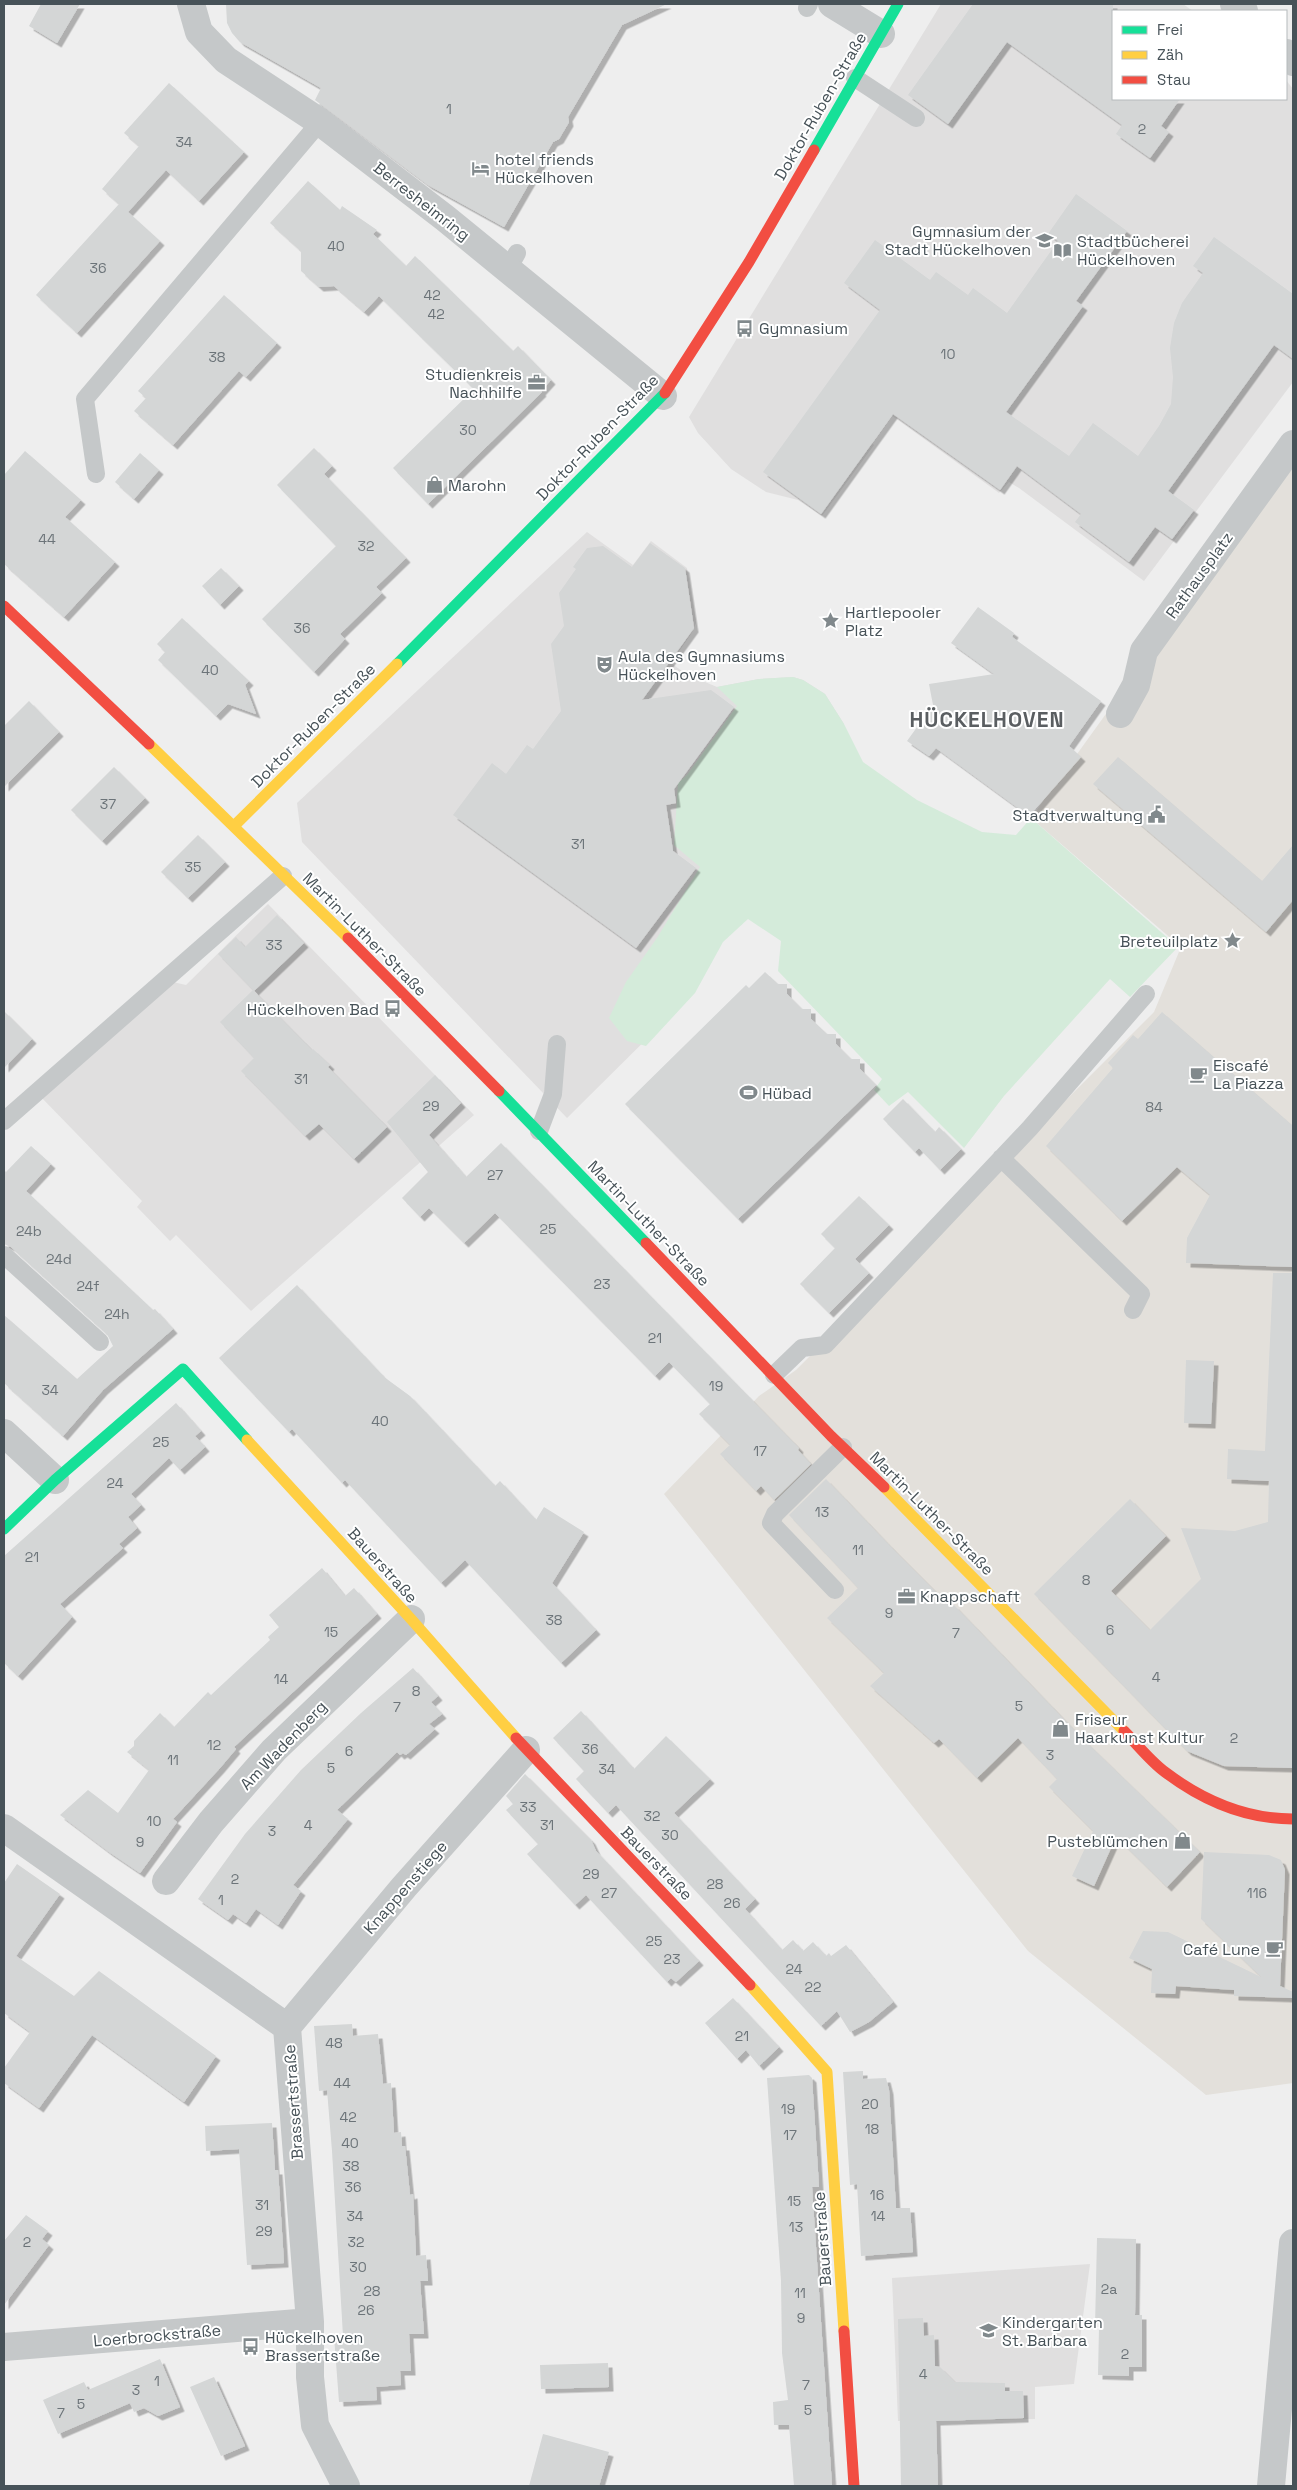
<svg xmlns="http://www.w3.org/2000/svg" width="1297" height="2490" font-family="'Space Grotesk',sans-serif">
<defs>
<filter id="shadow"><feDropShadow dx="4.5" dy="4.5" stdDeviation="0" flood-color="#0004"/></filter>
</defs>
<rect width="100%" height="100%" fill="#eee"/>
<path fill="#e3e0db" d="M1293 454V2083L1206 2095 1028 1951 664 1494 759 1396 796 1370 1154 1012 1181 947 1031 818Z"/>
<path fill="#e0dfdf" d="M941 4H1183L1193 11H1113V99H1286V80L1293 89V382L1144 581 1019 488 1009 482 999 493 880 407 860 434 874 445 822 516 798 500 766 492 731 469 698 433 689 417Z
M587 532 633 565 651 541 687 568 696 623 691 634 671 663 686 674 717 687 759 679 793 677 803 680 825 694 844 724 708 934 691 995 567 1118 302 842 297 803Z
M268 904 474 1115 251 1311 176 1235 170 1241 137 1207 142 1201 39 1095 173 982 186 985Z
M1090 2264 1074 2384 1035 2387V2419L898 2421 892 2278Z"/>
<path fill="#d4ebda" d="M793 677 803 680 825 694 844 724 863 762 917 800 982 832 1016 835 1031 818 1178 947 1130 997 1110 979 1004 1096 964 1148 908 1092 889 1106 874 1090 882 1079 778 971 781 941 748 919 723 942 695 993 646 1046 627 1041 609 1018 626 982 657 938 700 867 674 845 678 783 687 775 737 706 717 687 759 679Z"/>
<path fill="#d4d6d6" filter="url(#shadow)" d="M41 4H80L57 43 29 26Z
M226 4H667L622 25 568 117 569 122 559 139 553 142 504 227 428 185 315 100 321 88 240 42 232 33 227 23Z
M973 4H1113V99H1180L1161 126 1169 132 1150 158 1116 134 1122 125 1007 42 948 124 908 95Z
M169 83 244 152 199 201 166 170 128 212 160 241 77 333 36 295 119 204 102 189 139 146 124 133Z
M308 181 340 210 342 206 377 230 373 234 406 266 415 256 513 351 518 346 551 380 541 391 542 392 428 504 393 468 474 389 379 296 364 312 334 286 319 287 301 271V251L270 223Z
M1076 194 1127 231 1076 301 1083 306 1006 412 1069 456 1093 423 1138 456 1159 426 1171 404 1173 377 1170 348 1174 323 1182 303 1203 273 1193 266 1214 237 1293 294V359L1274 345 1168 491 1194 510 1172 539 1155 527 1129 562 1075 522 1081 514 1017 466 1000 490 893 414 821 514 763 472 880 310 844 283 875 240 930 280 936 272 968 295 973 288 1007 313 1058 241 1048 234Z
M224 295 277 343 246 377 239 371 173 445 134 411 146 398 138 391Z
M314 448 332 466 324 474 406 558 376 587 382 593 340 634 345 639 314 672 262 619 336 546 277 485Z
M25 451 81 500 65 517 115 562 64 617 4 564V475Z
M140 453 159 470 134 499 115 482Z
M650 543 685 568 694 628 642 700 711 690 734 707 674 789 676 803 666 805 673 851 696 868 636 948 453 815 492 763 506 774 527 745 533 749 561 711 551 644 564 626 559 593 576 569 573 567 587 548 603 546 632 567Z
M221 568 239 586 220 605 202 586Z
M978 607 1014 633 1012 637 1101 701 1069 746 1081 757 1029 816 936 748 929 756 907 741 933 705 929 684 994 674 951 643Z
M182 618 249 681 245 685 256 714 228 704 216 716 158 660 165 652 157 644Z
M29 701 59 732 4 787V726Z
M1118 757 1262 881 1293 845V900L1266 932 1093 784Z
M114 767 145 798 102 841 71 810Z
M198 835 225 862 188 898 161 872Z
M277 915 304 943 254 991 218 954 236 937 245 947Z
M765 972 778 984H787V994L802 1009H811V1019L827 1034H836V1044L851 1059H860V1069L876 1085 738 1219 625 1104 746 985 749 988Z
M253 990 312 1050 313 1049 330 1065 328 1067 387 1127 354 1159 319 1124 305 1136 241 1071 254 1058 220 1022Z
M4 1011 32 1039 4 1068Z
M1162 1012 1293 1126V1267L1186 1263 1187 1238 1210 1195 1177 1167 1122 1221 1046 1146 1113 1068 1108 1063 1133 1035 1138 1039Z
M435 1075 461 1103 429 1135 466 1177 501 1143 799 1448 798 1450 811 1464 774 1500 761 1486 756 1491 720 1454 730 1445 699 1414 710 1404 669 1362 655 1376 495 1213 464 1243 429 1208 420 1217 402 1198 428 1172 387 1122Z
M903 1099 935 1132 939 1127 961 1149 940 1170 919 1148 915 1152 883 1119Z
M31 1146 51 1164 26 1191 153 1310 155 1309 173 1329 103 1390 63 1436 4 1383V1315L77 1379 113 1346 107 1334 11 1247 4 1244V1170L6 1172Z
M859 1196 889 1225 855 1259 869 1273 829 1313 800 1284 835 1248 821 1234Z
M1273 1273H1293V1768L1224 1766 1187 1751 1034 1594 1130 1499 1166 1536 1111 1591 1150 1630 1201 1579 1181 1528 1235 1531 1268 1522 1269 1481 1227 1479 1228 1449 1265 1451Z
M297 1285 384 1377 410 1396 495 1486 500 1481 536 1520 544 1507 584 1532 552 1583 596 1630 561 1663 465 1560 441 1583 345 1480 342 1483 292 1429 289 1432 219 1358Z
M1186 1360 1214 1361 1211 1424 1184 1423Z
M176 1403 201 1431 195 1436 205 1447 180 1470 169 1458 131 1494 141 1505 128 1517 137 1528 119 1544 123 1548 60 1604 72 1617 18 1676 4 1663V1556Z
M826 1479 895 1551 951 1607 954 1605 1083 1739 1200 1852 1167 1887 1116 1837 1094 1886 1072 1876 1093 1831 1049 1787 1057 1779 1018 1738 977 1778 939 1739 934 1743 870 1686 884 1673 827 1618 858 1588 789 1515Z
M322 1568 345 1596 354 1588 377 1614 234 1747 236 1749 220 1768 173 1819 177 1822 140 1873 109 1852 60 1815 88 1790 118 1813 149 1770 127 1752 134 1746V1741L160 1713 174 1727 208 1692 211 1695 270 1640 268 1637 279 1627 269 1615Z
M413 1668 438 1696 431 1702 442 1714 429 1724 435 1729 406 1755 403 1753 400 1755 397 1752 337 1810 348 1819 293 1885 301 1891 278 1925 256 1909 246 1923 233 1914 228 1920 198 1899 245 1834 301 1770 361 1713Z
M581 1711 634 1769 666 1736 710 1779 674 1813 755 1899 745 1909 782 1950 793 1940 803 1951 813 1942 826 1956 829 1953 831 1956 846 1945 893 2002 869 2022 850 2032 837 2011 821 2026 616 1805 608 1813 576 1779 584 1771 553 1738Z
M525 1774 591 1840 596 1851 699 1961 676 1982 671 1978 667 1982 586 1895 575 1905 527 1854 538 1844 506 1810 513 1804 506 1796Z
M1204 1852 1269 1855 1281 1860 1285 1870 1280 1986 1293 1992V1998L1234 1996V1990L1176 1986 1175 1994 1151 1993 1152 1969 1129 1958 1143 1931 1168 1932 1261 1977 1201 1919Z
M17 1864 60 1894 16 1956 74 1996 99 1971 216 2056 184 2102 92 2035 39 2108 4 2083V2068L30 2032 4 2013V1883Z
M733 1998 779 2047 759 2066 746 2050 737 2059 705 2023Z
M352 2024 353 2036 378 2034 383 2084 391 2083 394 2133 401 2132 402 2146H405L410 2195 413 2194 416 2256 426 2255 428 2281H420L424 2334H409L411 2371H400L401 2385 376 2387 377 2400 339 2402 334 2336H343L332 2151 327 2090 319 2091 314 2026Z
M863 2071V2079L886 2078 889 2090 896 2208H910L913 2252 861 2256 857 2184 850 2185 843 2072Z
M809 2075 812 2078 819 2187H812L832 2486H794L789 2425H774L773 2402 788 2400 782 2353 781 2281 767 2078Z
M272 2123 275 2170H278L284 2263 247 2265 239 2149 206 2151 205 2126Z
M26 2215 48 2231 42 2239 49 2245 4 2305V2241Z
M1097 2238 1136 2239 1135 2315H1142V2367H1129V2376L1098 2375 1099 2327H1095Z
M923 2318 924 2336 934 2335 935 2366 940 2367 955 2382 1005 2383V2391H1023L1024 2418 936 2421 938 2486H901L898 2319Z
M160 2359 180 2407 158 2416 144 2408 134 2412 130 2403 58 2434 43 2400 84 2382 88 2390Z
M608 2363 609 2387 541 2389 540 2365Z
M214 2377 245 2446 221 2456 190 2387Z
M543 2434 609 2452 599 2486H529Z"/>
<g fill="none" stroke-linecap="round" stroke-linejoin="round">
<path stroke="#c5c8c9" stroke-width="18" d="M807 8 809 4
M855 78 916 118
M508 269 517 253
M96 474 85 399 320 122
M4 1121 283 876
M539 1131 553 1094 557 1044
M1001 1158 1141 1294 1133 1310
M4 1255 100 1342
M774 1375 802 1348 825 1345 1030 1128 1146 994
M835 1590 771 1523 775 1514 843 1447"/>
<path stroke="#c5c8c9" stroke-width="28" d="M191 4 199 32 226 60 320 122 445 218 663 396
M832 4 881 34
M1234 4 1244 11
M1286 53 1293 62
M1120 714 1136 685 1144 651 1293 444
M4 1433 55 1480
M4 1828 287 2027 310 2322V2377L315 2425 346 2486
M166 1881 211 1822 274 1750 411 1619
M287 2027 404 1887 526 1750
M4 2347 310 2322
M1271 2486 1293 2243"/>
<path stroke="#16e098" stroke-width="11" d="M814 150 898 4
M397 664 665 393
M499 1091 646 1243
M4 1529 55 1480 183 1369 247 1440"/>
<path stroke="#ffcf43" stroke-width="11" d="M149 744 348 938
M234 826 397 664
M247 1440 411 1619 516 1738
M884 1487 1124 1731
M750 1985 827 2072 844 2331"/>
<path stroke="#f24e42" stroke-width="11" d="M665 393 749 262 814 150
M4 606 149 744
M348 938 499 1091
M646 1243 831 1436 884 1487
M1124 1731C1137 1744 1150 1761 1165 1772 1202 1800 1246 1819 1293 1819
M516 1738 750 1985
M844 2331 854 2486"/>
</g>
<defs>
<symbol id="hotel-bare" viewBox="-9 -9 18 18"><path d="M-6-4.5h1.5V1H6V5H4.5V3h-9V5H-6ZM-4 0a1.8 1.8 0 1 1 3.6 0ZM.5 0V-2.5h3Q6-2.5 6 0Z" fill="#81898c" stroke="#fff" stroke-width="2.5" paint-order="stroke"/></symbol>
<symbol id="school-bare" viewBox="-9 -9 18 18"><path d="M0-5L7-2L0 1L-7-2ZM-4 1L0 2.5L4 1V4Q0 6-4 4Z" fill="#81898c" stroke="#fff" stroke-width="2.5" paint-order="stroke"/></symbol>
<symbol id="library-bare" viewBox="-9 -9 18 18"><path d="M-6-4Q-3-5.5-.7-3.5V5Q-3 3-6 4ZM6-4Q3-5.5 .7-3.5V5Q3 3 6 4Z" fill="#81898c" stroke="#fff" stroke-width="2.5" paint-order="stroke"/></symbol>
<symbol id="bus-bare" viewBox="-9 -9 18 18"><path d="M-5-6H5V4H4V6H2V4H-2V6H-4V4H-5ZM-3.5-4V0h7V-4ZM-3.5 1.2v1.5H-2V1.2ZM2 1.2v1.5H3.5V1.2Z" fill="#81898c" stroke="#fff" stroke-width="2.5" paint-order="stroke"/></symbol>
<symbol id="office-bare" viewBox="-9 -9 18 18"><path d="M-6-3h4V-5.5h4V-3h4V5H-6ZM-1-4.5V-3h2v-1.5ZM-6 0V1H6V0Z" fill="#81898c" stroke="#fff" stroke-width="2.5" paint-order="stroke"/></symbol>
<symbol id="shop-bare" viewBox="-9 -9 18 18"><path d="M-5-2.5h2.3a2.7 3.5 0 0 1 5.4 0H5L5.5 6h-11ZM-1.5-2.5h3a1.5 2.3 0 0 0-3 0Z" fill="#81898c" stroke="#fff" stroke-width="2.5" paint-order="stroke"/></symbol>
<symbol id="sight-bare" viewBox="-9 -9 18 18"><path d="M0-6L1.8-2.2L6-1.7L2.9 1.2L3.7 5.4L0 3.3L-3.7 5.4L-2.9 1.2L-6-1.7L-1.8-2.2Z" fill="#81898c" stroke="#fff" stroke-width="2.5" paint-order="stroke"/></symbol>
<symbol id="theatre-bare" viewBox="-9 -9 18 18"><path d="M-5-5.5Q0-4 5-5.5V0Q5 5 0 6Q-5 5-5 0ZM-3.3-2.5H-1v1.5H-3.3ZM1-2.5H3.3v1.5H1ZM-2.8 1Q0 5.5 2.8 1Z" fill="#81898c" stroke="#fff" stroke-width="2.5" paint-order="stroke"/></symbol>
<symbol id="civic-bare" viewBox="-9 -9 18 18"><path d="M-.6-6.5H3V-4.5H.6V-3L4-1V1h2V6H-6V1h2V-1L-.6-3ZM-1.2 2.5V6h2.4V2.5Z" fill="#81898c" stroke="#fff" stroke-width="2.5" paint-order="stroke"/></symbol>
<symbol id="cafe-bare" viewBox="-9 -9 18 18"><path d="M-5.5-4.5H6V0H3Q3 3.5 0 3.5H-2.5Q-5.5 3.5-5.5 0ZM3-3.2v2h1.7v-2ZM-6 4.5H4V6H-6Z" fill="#81898c" stroke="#fff" stroke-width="2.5" paint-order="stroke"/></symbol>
<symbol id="stadium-bare" viewBox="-9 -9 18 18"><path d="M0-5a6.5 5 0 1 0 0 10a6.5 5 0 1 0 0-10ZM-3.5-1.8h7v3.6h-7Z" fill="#81898c" stroke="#fff" stroke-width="2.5" paint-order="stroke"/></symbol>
</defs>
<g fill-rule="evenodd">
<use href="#hotel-bare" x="468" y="156" width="25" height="25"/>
<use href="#school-bare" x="1032" y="228" width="25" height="25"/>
<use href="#library-bare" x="1050" y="238" width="25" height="25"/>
<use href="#bus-bare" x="732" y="316" width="25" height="25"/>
<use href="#office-bare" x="524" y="370" width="25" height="25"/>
<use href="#shop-bare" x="422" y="472" width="25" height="25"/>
<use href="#sight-bare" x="818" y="608" width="25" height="25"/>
<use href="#theatre-bare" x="592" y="652" width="25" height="25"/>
<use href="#civic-bare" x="1144" y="802" width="25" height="25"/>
<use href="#sight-bare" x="1220" y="928" width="25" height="25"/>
<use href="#bus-bare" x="380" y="996" width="25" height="25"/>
<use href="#cafe-bare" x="1186" y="1062" width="25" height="25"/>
<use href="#stadium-bare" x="736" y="1080" width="25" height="25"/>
<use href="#office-bare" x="894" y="1584" width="25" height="25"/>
<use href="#shop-bare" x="1048" y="1716" width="25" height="25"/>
<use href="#shop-bare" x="1170" y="1828" width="25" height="25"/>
<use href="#cafe-bare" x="1262" y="1936" width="25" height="25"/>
<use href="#school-bare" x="976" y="2318" width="25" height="25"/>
<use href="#bus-bare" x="238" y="2334" width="25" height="25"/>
</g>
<g text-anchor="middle" stroke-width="4" stroke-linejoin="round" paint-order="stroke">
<g font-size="14" fill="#6c7479">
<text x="449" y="114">1</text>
<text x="1142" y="134">2</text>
<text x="184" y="147">34</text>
<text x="336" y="251">40</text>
<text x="98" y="273">36</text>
<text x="432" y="300">42</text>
<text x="436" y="319">42</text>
<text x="948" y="359">10</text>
<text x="217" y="362">38</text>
<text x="468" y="435">30</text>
<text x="47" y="544">44</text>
<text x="366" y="551">32</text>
<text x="302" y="633">36</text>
<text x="210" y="675">40</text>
<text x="108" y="809">37</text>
<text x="578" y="849">31</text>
<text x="193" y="872">35</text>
<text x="274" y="950">33</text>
<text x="301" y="1084">31</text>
<text x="431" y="1111">29</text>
<text x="1154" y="1112">84</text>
<text x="495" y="1180">27</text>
<text x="548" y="1234">25</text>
<text x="29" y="1236">24b</text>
<text x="59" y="1264">24d</text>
<text x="602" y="1289">23</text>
<text x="88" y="1291">24f</text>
<text x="117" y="1319">24h</text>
<text x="655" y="1343">21</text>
<text x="716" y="1391">19</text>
<text x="50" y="1395">34</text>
<text x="380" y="1426">40</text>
<text x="161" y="1447">25</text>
<text x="760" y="1456">17</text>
<text x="115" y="1488">24</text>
<text x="822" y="1517">13</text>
<text x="858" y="1555">11</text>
<text x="32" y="1562">21</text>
<text x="1086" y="1585">8</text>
<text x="889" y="1618">9</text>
<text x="554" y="1625">38</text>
<text x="1110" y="1635">6</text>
<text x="331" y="1637">15</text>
<text x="956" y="1638">7</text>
<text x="1156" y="1682">4</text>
<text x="281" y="1684">14</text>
<text x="416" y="1696">8</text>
<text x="1019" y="1711">5</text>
<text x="397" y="1712">7</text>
<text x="1234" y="1743">2</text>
<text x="214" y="1750">12</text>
<text x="590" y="1754">36</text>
<text x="349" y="1756">6</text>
<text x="1050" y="1760">3</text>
<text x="173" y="1765">11</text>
<text x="331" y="1773">5</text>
<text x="607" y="1774">34</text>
<text x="528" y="1812">33</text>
<text x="652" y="1821">32</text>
<text x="154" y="1826">10</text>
<text x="308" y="1830">4</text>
<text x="547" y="1830">31</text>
<text x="272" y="1836">3</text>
<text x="670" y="1840">30</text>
<text x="140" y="1847">9</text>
<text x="591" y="1879">29</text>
<text x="235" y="1884">2</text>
<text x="715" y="1889">28</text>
<text x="609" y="1898">27</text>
<text x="1257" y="1898">116</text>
<text x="221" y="1905">1</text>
<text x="732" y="1908">26</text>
<text x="654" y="1946">25</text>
<text x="672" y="1964">23</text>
<text x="794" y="1974">24</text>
<text x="813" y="1992">22</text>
<text x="742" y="2041">21</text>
<text x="334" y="2048">48</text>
<text x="342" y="2088">44</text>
<text x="870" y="2109">20</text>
<text x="788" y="2114">19</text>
<text x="348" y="2122">42</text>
<text x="872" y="2134">18</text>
<text x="790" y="2140">17</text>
<text x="350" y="2148">40</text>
<text x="351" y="2171">38</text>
<text x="353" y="2192">36</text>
<text x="877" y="2200">16</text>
<text x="794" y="2206">15</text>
<text x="262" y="2210">31</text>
<text x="355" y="2221">34</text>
<text x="878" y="2221">14</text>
<text x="796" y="2232">13</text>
<text x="264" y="2236">29</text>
<text x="27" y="2247">2</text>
<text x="356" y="2247">32</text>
<text x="358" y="2272">30</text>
<text x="1109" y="2294">2a</text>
<text x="372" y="2296">28</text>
<text x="800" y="2298">11</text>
<text x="366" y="2315">26</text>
<text x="801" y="2323">9</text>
<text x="1125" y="2359">2</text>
<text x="923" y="2379">4</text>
<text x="157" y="2386">1</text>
<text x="806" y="2390">7</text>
<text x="136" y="2395">3</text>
<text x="81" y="2409">5</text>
<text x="808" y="2415">5</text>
<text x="61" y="2418">7</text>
</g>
<g font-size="16" fill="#475258" stroke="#fff">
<text transform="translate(820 106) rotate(-60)" y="6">Doktor-Ruben-Straße</text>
<text transform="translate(422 201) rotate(38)" y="6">Berresheimring</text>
<text transform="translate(597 437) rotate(-46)" y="6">Doktor-Ruben-Straße</text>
<text transform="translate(1199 575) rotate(-54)" y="6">Rathausplatz</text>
<text transform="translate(313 725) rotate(-45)" y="6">Doktor-Ruben-Straße</text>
<text transform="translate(365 934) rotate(45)" y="6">Martin-Luther-Straße</text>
<text transform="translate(649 1223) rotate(46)" y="6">Martin-Luther-Straße</text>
<text transform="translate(932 1513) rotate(45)" y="6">Martin-Luther-Straße</text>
<text transform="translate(383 1565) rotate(48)" y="6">Bauerstraße</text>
<text transform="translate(283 1745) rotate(-46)" y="6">Am Wadenberg</text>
<text transform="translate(657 1863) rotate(46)" y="6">Bauerstraße</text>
<text transform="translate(405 1887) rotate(-49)" y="6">Knappenstiege</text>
<text transform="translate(293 2102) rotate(-94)" y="6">Brassertstraße</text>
<text transform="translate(822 2239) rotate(-94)" y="6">Bauerstraße</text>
<text transform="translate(157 2335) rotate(-5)" y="6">Loerbrockstraße</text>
</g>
<g font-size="16" fill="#475258" stroke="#fff" text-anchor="start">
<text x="495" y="165">hotel friends<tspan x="495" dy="18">Hückelhoven</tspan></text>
<text x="1031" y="237" text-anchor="end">Gymnasium der<tspan x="1031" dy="18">Stadt Hückelhoven</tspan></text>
<text x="1077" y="247">Stadtbücherei<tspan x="1077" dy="18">Hückelhoven</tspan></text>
<text x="759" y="334">Gymnasium</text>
<text x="522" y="380" text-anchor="end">Studienkreis<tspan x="522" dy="18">Nachhilfe</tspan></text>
<text x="448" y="491">Marohn</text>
<text x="845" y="618">Hartlepooler<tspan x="845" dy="18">Platz</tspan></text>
<text x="618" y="662">Aula des Gymnasiums<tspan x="618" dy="18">Hückelhoven</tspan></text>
<text x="1143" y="821" text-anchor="end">Stadtverwaltung</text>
<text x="1218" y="947" text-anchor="end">Breteuilplatz</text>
<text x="379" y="1015" text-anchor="end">Hückelhoven Bad</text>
<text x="1213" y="1071">Eiscafé<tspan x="1213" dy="18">La Piazza</tspan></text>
<text x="762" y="1099">Hübad</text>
<text x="920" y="1602">Knappschaft</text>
<text x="1075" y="1725">Friseur<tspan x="1075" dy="18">Haarkunst Kultur</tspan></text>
<text x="1168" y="1847" text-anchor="end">Pusteblümchen</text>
<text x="1260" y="1955" text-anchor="end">Café Lune</text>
<text x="1002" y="2328">Kindergarten<tspan x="1002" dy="18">St. Barbara</tspan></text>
<text x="265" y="2343">Hückelhoven<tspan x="265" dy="18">Brassertstraße</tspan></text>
</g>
<g font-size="21" font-weight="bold" letter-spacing="1" fill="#5a5e61" stroke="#fff">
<text x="987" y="727">HÜCKELHOVEN</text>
</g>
</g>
<rect width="1297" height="2490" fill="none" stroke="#475258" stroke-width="10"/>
<rect x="1112" y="10" width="175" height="90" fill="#ffffff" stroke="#b5babc"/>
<rect x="1122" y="26" width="25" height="8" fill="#16e098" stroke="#b5babc"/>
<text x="1157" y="35" font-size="15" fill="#475258">Frei</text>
<rect x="1122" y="51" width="25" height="8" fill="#ffcf43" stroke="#b5babc"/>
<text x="1157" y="60" font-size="15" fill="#475258">Zäh</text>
<rect x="1122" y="76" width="25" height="8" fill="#f24e42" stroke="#b5babc"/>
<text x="1157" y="85" font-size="15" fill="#475258">Stau</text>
</svg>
